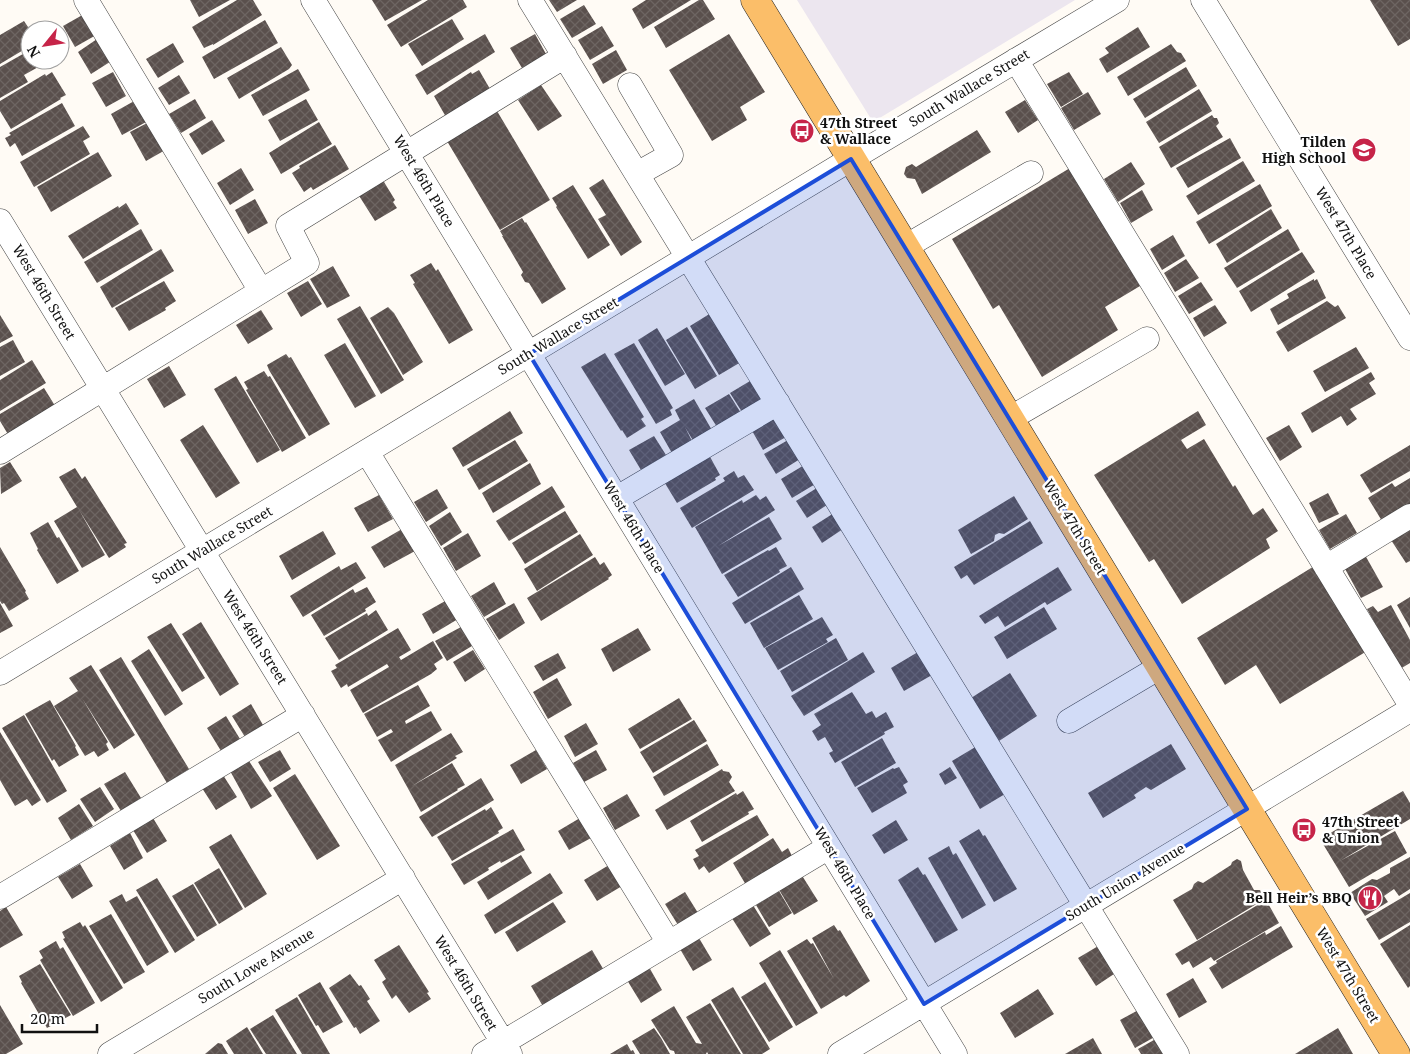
<svg xmlns="http://www.w3.org/2000/svg" width="1410" height="1054" font-family="'Noto Serif',serif">
<defs>
<pattern id="building-cross-hatch" width="8" height="8" patternUnits="userSpaceOnUse" patternTransform="scale(1.25)"><rect width="8" height="8" fill="#5a504d"/><path d="M0 0l8 8M0 8l8-8" fill="none" stroke="#6d6562"/></pattern>
</defs>
<rect width="100%" height="100%" fill="#fffbf5"/>
<path fill="#ece6ef" d="M797 0H1075L873 122Z"/>
<path fill="url(#building-cross-hatch)" d="M190 0H230L199 17Z
M237 0H253L262 15 213 45V44L204 48 192 27Z
M372 0H422L385 21Z
M428 0H463L467 7 401 47 387 25Z
M549 0H577L557 12Z
M646 0H691L643 29 632 9Z
M699 0H703L715 19 666 48 654 27Z
M1370 0H1410V39L1398 46Z
M584 5 596 24 572 38 560 19Z
M86 13 98 34 75 47 63 26Z
M452 19 464 39 422 66 408 44Z
M265 20 278 43 214 79 202 57Z
M24 21 30 30V46L0 64V35Z
M602 26 614 46 590 60 578 40Z
M1138 27 1150 47 1107 73 1099 59 1109 53 1105 48Z
M485 34 495 52 427 95 415 75Z
M535 34 546 54 522 68 510 48Z
M729 34 765 92 740 107 747 120 712 141 669 70Z
M100 37 113 60 91 74 78 52Z
M173 43 184 62 158 78 146 59Z
M1171 44 1177 52 1181 53 1186 61 1128 96 1117 77Z
M281 47 292 65 289 69 239 99 227 78Z
M30 50V60H37L40 66 24 75 28 82 0 98V67Z
M616 50 627 70 603 84 592 64Z
M1186 67 1197 86 1145 118 1133 99Z
M298 69 310 90 263 116 251 95Z
M479 70 490 89 446 117 434 96 471 72 472 74Z
M52 72 66 95 60 98 61 99 11 129 0 111V101L45 74 46 76Z
M113 72 126 96 106 107 92 83Z
M1069 72 1083 94 1061 107 1047 84Z
M179 75 190 93 169 105 158 88Z
M541 85 562 116 538 131 518 100Z
M1199 89 1212 111 1159 143 1146 122Z
M1088 92 1101 114 1074 130 1061 108Z
M195 99 206 118 181 133 169 114Z
M306 99 318 120 280 141 268 120Z
M136 100 148 121 122 135 111 114Z
M1025 100 1038 120 1018 133 1005 112Z
M62 103 75 126 22 156 15 143 10 147 5 138 11 135 9 133Z
M494 106 550 200 500 230 444 136Z
M1212 115 1214 118H1217L1219 123 1216 126 1223 137 1171 168 1159 147Z
M212 120 225 141 202 155 189 134Z
M151 121 167 149 146 161 130 132Z
M319 122 332 144 281 174 269 153Z
M83 126 90 137 83 141 90 154 34 187 20 162Z
M977 130 991 152 922 194 915 179 907 178 904 174 906 167 912 164 916 167Z
M1230 138 1241 158 1188 188 1176 168Z
M335 145 349 169 313 190 311 187 304 192 292 173 300 168 299 166Z
M98 152 112 176 51 212 37 187Z
M1243 161 1255 181 1198 215 1186 196Z
M1131 162 1145 184 1118 202 1104 179Z
M241 168 254 190 230 205 217 183Z
M1070 168 1140 286 1105 307 1118 330 1042 377 999 305 993 309 952 239Z
M381 177 395 200 393 202 397 208 375 221 356 191Z
M603 179 642 242 621 256 598 219 606 215 589 188Z
M1260 184 1272 206 1209 244 1196 222Z
M573 185 610 245 588 259 556 207 557 206 552 198Z
M1142 190 1153 210 1131 223 1120 203Z
M255 199 268 223 248 234 235 210Z
M126 203 139 224 83 259 68 236 118 206 119 208Z
M1271 209 1282 228 1227 263 1216 244Z
M522 218 525 223 526 222 566 289 542 304 529 283 525 282 521 275 523 272 502 236H503L500 231Z
M141 229 153 250 97 283 84 262Z
M1288 229 1300 250 1237 288 1224 268Z
M1173 235 1185 256 1162 270 1150 249Z
M161 249 174 271 112 308 100 287Z
M1302 252 1315 272 1251 312 1239 291Z
M1186 259 1199 278 1175 292 1164 273Z
M431 263 436 271 438 269 473 330 449 344 413 284 415 283 410 275Z
M333 266 350 296 327 308 310 279Z
M1314 279V281L1317 279 1326 298 1278 325 1270 309 1289 298 1287 294Z
M164 281 176 301 165 308 166 310 129 331 115 308Z
M308 281 322 304 301 317 287 293Z
M1201 282 1213 300 1189 314 1178 296Z
M1327 301 1335 307 1338 305 1346 318 1288 352 1276 332Z
M1215 305 1227 323 1204 337 1193 318Z
M360 306 404 380 381 394 337 319Z
M388 307 394 313 423 362 403 375 370 318Z
M261 310 273 329 248 344 236 325Z
M711 313 741 362 719 375 690 326Z
M0 315 13 336 0 343Z
M687 327 717 376 695 389 666 340Z
M657 328 685 374 665 386 638 340Z
M13 340 25 362 0 376V347Z
M345 343 376 396 355 408 324 355Z
M634 343 673 408 670 410 672 415 656 424 614 354Z
M1356 347 1369 368 1325 392 1313 371Z
M605 353 644 417 641 419 646 426 627 438 622 430 621 431 581 367Z
M286 354 289 358 291 357 330 424 309 436 269 370 267 365Z
M32 360 46 383 0 411V380Z
M169 366 186 395 164 408 147 379Z
M264 371 268 377 270 376 306 438 282 452 246 390 248 389 244 382Z
M1371 372 1375 379 1369 383 1376 394 1350 409 1357 419 1347 426 1341 416 1312 433 1301 413Z
M236 376 280 450 257 463 214 389Z
M755 378 766 398 742 412 730 393Z
M44 388 57 409 9 436 0 421V414Z
M729 394 741 413 717 427 705 408Z
M694 399 713 432 695 444 685 427 693 443 673 455 660 432 680 420 675 410Z
M510 411 523 433 463 467 452 448Z
M1198 411 1206 425 1181 440 1187 449 1204 439 1233 487 1235 485 1253 515 1263 508 1278 531 1266 539 1270 548 1182 604 1154 559 1149 562 1094 475Z
M774 416 786 437 763 450 751 429Z
M203 425 240 483 216 498 180 440Z
M1289 425 1302 447 1280 461 1266 438Z
M654 436 666 455 641 470 629 450Z
M515 440 528 461 479 490 467 469Z
M788 440 800 459 776 474 764 454Z
M1410 445V471L1371 493 1360 475Z
M709 455 720 475 715 478 716 480 677 503 663 480Z
M10 462 22 481 1 494 0 468Z
M530 463 541 484 493 513 482 493Z
M806 464 817 483 792 498 781 479Z
M75 468 82 479 85 476 127 543 124 544 126 547 109 558 79 510 105 555 82 568 54 521 77 507 59 477Z
M734 471 738 478 744 475 754 490 692 528 680 508 725 481 723 478Z
M1410 478V504L1382 521 1368 498 1392 483 1395 487Z
M552 486 565 507 509 541 496 521Z
M820 486 830 503 807 518 796 501Z
M437 489 448 508 426 522 414 502Z
M1328 493 1339 514 1319 523 1309 503Z
M379 495 393 519 368 532 354 508Z
M756 495 760 500 766 496 775 510 718 546 769 517 782 539 722 574 695 527 742 500 743 503Z
M1014 496 1028 519 1004 534 999 533 995 535 994 541 971 554 958 530Z
M565 511 578 532 525 564 512 543Z
M450 512 462 532 441 546 429 526Z
M834 513 843 529 822 543 812 527Z
M1346 514 1357 533 1330 549 1319 530Z
M1030 521 1043 543 974 585 967 575 961 579 954 567Z
M48 522 57 538 59 537 79 571 57 584 37 550 38 549 30 533Z
M402 529 415 551 384 568 371 547Z
M1410 530V561L1406 563 1391 540Z
M323 531 336 554 292 580 279 556Z
M468 533 481 556 456 571 443 548Z
M580 534 593 555 537 591 524 569Z
M0 547 26 591 25 592 29 599 9 611 4 603 2 604 0 601Z
M776 547 787 566 779 570 780 572 738 597 724 575 768 550 769 551Z
M1365 555 1383 587 1361 598 1344 567Z
M595 557 600 565 604 562 612 575 608 578 609 579 541 621 527 598Z
M356 562 366 578 303 617 290 596 339 566 341 570Z
M1316 565 1367 651 1280 704 1256 665 1225 685 1197 638Z
M791 567 804 589 745 624 732 603Z
M1058 567 1072 590 1047 605 1045 602 1005 627 998 616 985 624 979 616Z
M494 582 506 604 484 617 471 596Z
M367 587 376 602 365 609 366 611 324 636 311 615 353 589 355 593Z
M799 595 813 619 764 648 750 623Z
M1410 597V628L1397 605Z
M447 600 458 619 433 634 422 614Z
M0 603 13 626 0 633Z
M514 603 525 623 499 640 486 619Z
M1391 605 1410 640V663L1400 669 1367 609 1373 606 1378 612Z
M1044 607 1057 629 1007 659 994 637Z
M376 610 388 630 339 660 325 638 367 613 368 616Z
M822 617 833 635 826 639 828 642 778 670 765 648Z
M201 622 239 684 220 696 182 634Z
M171 623 205 678 182 692 147 637Z
M461 627 472 646 447 661 435 641Z
M398 628 411 650 399 657 401 660 433 641 443 658 434 664 437 669 431 674 363 713 350 690 389 667 387 664 348 687 347 684 341 688 331 671 337 668 335 665Z
M638 628 651 650 613 672 601 649Z
M836 638 848 660 792 692 780 671Z
M149 649 183 704 165 716 131 661Z
M473 650 485 669 465 682 453 662Z
M863 652 875 672 804 716 791 696Z
M918 652 932 675 904 691 891 668Z
M558 653 566 668 543 681 534 666Z
M121 657 189 769 167 783 99 670Z
M91 665 135 735 114 749 82 698 108 742 106 744 109 750 98 757 94 751 85 756 54 706 78 691 69 678Z
M1010 673 1037 716 999 741 971 698Z
M557 678 572 705 548 719 533 692Z
M418 685 430 706 405 721 406 724 431 711 442 730 391 762 378 740 393 732 391 729 377 737 364 714Z
M852 692 866 714 872 711 876 718 886 712 894 727 884 732 885 734 835 763 829 753 833 751 825 737 818 741 812 731 821 725 814 714Z
M679 698 692 719 640 749 628 729Z
M50 700 76 746 75 747 79 755 59 767 54 759 52 761 25 714Z
M251 704 263 725 245 737 232 716Z
M24 715 67 791 47 803 2 728Z
M226 716 240 739 221 751 207 728Z
M694 720 707 741 653 773 640 752Z
M586 723 598 744 575 757 564 736Z
M0 732 41 800 32 806 27 799 15 806 0 780Z
M451 733 463 752 455 756 457 758 412 786 452 763 465 785 457 789 458 790 421 812 395 765Z
M882 738 896 763 855 787 841 762Z
M707 744 719 765 664 796 653 777Z
M1171 744 1186 769 1151 790 1146 787 1134 795 1136 798 1103 818 1088 793Z
M977 746 1005 794 980 809 952 761Z
M280 750 291 769 270 782 258 762Z
M536 750 547 769 521 784 510 765Z
M596 750 607 770 584 782 573 763Z
M247 758 272 796 251 809 229 769Z
M899 767 908 782 903 785 907 793 872 813 857 788 893 768 894 769Z
M950 767 957 778 945 785 939 774Z
M722 769 723 771 729 772 732 777 729 782 735 791 667 830 655 810Z
M125 772 141 798 121 811 104 784Z
M295 774 340 846 317 860 273 788Z
M223 775 237 797 216 810 202 788Z
M481 778 494 800 432 837 419 817Z
M100 787 114 809 95 822 80 799Z
M743 791 754 809 748 812 749 814 702 842 690 821 736 793 737 795Z
M1403 791 1410 803V819L1340 861 1395 831 1407 853 1349 887 1320 839Z
M627 794 640 816 615 830 603 808Z
M79 804 93 826 71 840 58 818Z
M491 807 503 828 498 831 499 833 452 861 437 837 485 809 486 811Z
M757 815 769 835 709 873 704 866 699 870 693 859 699 856 695 850Z
M153 818 167 841 147 853 133 830Z
M580 818 591 838 569 850 558 831Z
M896 820 908 840 884 854 872 835Z
M513 829 525 850 501 863 500 861 488 868 489 870 464 885 451 864Z
M979 829 983 836 985 835 1017 889 994 902 959 841Z
M130 833 143 858 124 870 110 846Z
M231 834 267 894 245 908 209 847Z
M773 838 782 852 788 848 792 856 746 885 733 863Z
M949 846 953 855 956 853 986 905 962 919 928 858Z
M521 855 532 873 488 900 477 882Z
M1410 857V889L1399 896 1394 889 1384 896 1388 902 1365 916 1350 893 1372 879 1377 880 1390 873V868Z
M1237 859 1241 861 1243 870 1254 890H1260L1263 896V900L1197 940 1173 900 1192 889 1194 884 1198 881 1203 883 1231 865 1232 862Z
M80 864 93 886 72 899 58 877Z
M609 865 622 886 597 901 584 880Z
M918 867 923 875 925 874 958 930 935 943 898 880Z
M219 868 243 909 219 924 194 883Z
M550 873 563 893 495 934 484 915Z
M801 874 818 901 794 915 778 888Z
M157 878 195 940 175 953 136 890Z
M193 884 217 925 197 937 172 896Z
M779 891 792 913 769 927 756 905Z
M685 892 698 913 678 925 665 904Z
M1410 893V922L1379 940 1366 919Z
M122 894 126 902 137 896 169 952 147 966 109 901Z
M1266 900 1279 923 1214 961 1211 957 1193 968 1189 961 1182 965 1175 954Z
M553 902 566 922 517 952 505 932Z
M751 902 771 934 750 947 730 915Z
M6 907 23 935 0 948V911Z
M111 914 145 972 124 984 89 926Z
M80 922 83 927 85 925 123 988 101 1002 63 939 65 938 62 932Z
M834 925 838 931 840 930 870 981 846 997 844 995 821 1009 787 951 807 939 811 944 813 943 834 979 812 938Z
M1410 925V986L1408 988 1380 944Z
M1281 926 1293 947 1222 989 1209 968 1217 963 1216 961 1265 932 1266 935Z
M699 938 712 960 693 971 680 949Z
M56 941 60 949 63 947 95 1003 73 1016 40 960 43 958 39 951Z
M1105 942 1120 970 1096 986 1078 958Z
M399 945 429 992 427 993 431 999 409 1013 396 995 392 999 382 982 386 979 374 960Z
M592 950 605 972 544 1008 531 986Z
M780 950 818 1013 796 1026 759 963Z
M40 964 71 1015 47 1028 21 983 22 982 19 976Z
M649 967 662 990 641 1003 627 980Z
M350 974 359 986 361 985 370 999 367 1001 380 1021 360 1034 356 1027 354 1028 329 988Z
M1193 978 1207 1002 1179 1018 1166 994Z
M320 982 343 1022 323 1033 318 1025 316 1026 298 995Z
M765 982 793 1027 769 1042 741 997Z
M733 987 770 1049 762 1054H743L711 1000Z
M1038 989 1054 1014 1015 1038 1000 1013Z
M297 997 330 1054H302L275 1010Z
M710 1003 741 1054H708L707 1052 706 1054H675L674 1051 670 1050 651 1020 674 1006 696 1043 702 1044 686 1017Z
M0 1005 23 1044 6 1054H0Z
M1144 1007 1160 1034 1135 1048 1120 1020Z
M273 1015 297 1054H266L250 1029Z
M247 1027 263 1054H234L226 1041Z
M654 1028 661 1038 670 1054H640L632 1041Z
M1338 1028 1353 1054H1295Z
M1161 1036 1171 1054H1141L1138 1049Z
M1093 1038 1102 1054H1065Z
M218 1043 222 1044 228 1054H205Z
M627 1044 631 1051 633 1050 635 1054H610Z"/>
<g fill="none" stroke-linecap="round" stroke-linejoin="round">
<defs>
<path id="minor" d="M86 0 261 291
M313 0 955 1054
M530 0 1177 1054
M1203 0 1410 338
M1016 60 1410 704
M630 85 671 155 637 174
M0 221 510 1054
M905 247 1031 173
M1009 419 1147 339
M0 452 307 263 288 226 565 56
M367 452 669 943
M617 498 778 403
M1326 567 1410 516
M0 673 851 159 1117 0
M1069 721 1160 667
M0 897 303 715
M110 1054 403 878
M484 1054 829 847
M840 1054 1410 710"/>
<path id="major" d="M755 0 1396 1054"/>
</defs>
<use href="#minor" stroke="#444" stroke-width="25"/>
<use href="#major" stroke="#222" stroke-width="29"/>
<use href="#minor" stroke="#fff" stroke-width="24"/>
<use href="#major" stroke="#fbbe69" stroke-width="28"/>
</g>
<path fill="#1d4ed8" fill-opacity="0.2" stroke="#1d4ed8" stroke-width="4" stroke-linejoin="round" d="M851 159 1247 809 924 1004 529 354Z"/>
<defs>
<symbol id="bus-disc" viewBox="-11 -11 22 22"><circle r="9.5" fill="#c62448" stroke="#fff"/><path d="M-5-6H5V4H4V6H2V4H-2V6H-4V4H-5ZM-3.5-4V0h7V-4ZM-3.5 1.2v1.5H-2V1.2ZM2 1.2v1.5H3.5V1.2Z" fill="#fff"/></symbol>
<symbol id="school-disc" viewBox="-11 -11 22 22"><circle r="9.5" fill="#c62448" stroke="#fff"/><path d="M0-5L7-2L0 1L-7-2ZM-4 1L0 2.5L4 1V4Q0 6-4 4Z" fill="#fff"/></symbol>
<symbol id="restaurant-disc" viewBox="-11 -11 22 22"><circle r="9.5" fill="#c62448" stroke="#fff"/><path d="M-5-6h1v4h1v-4h1v4h1v-4h1v5L-1.5 .5V6h-2V.5L-5-1ZM5-6V6H3V1.5H1.5Q1.5-4 5-6Z" fill="#fff"/></symbol>
</defs>
<g fill-rule="evenodd">
<use href="#bus-disc" x="788" y="117" width="28" height="28"/>
<use href="#school-disc" x="1350" y="136" width="28" height="28"/>
<use href="#bus-disc" x="1290" y="816" width="28" height="28"/>
<use href="#restaurant-disc" x="1356" y="884" width="28" height="28"/>
</g>
<g text-anchor="middle" stroke-width="5" stroke-linejoin="round" paint-order="stroke">
<g font-size="14" fill="#111" stroke="#fff">
<text transform="translate(969 88) rotate(-31)" y="5">South Wallace Street</text>
<text transform="translate(424 181) rotate(59)" y="5">West 46th Place</text>
<text transform="translate(1346 233) rotate(59)" y="5">West 47th Place</text>
<text transform="translate(44 292) rotate(59)" y="5">West 46th Street</text>
<text transform="translate(558 336) rotate(-31)" y="5">South Wallace Street</text>
<text transform="translate(634 527) rotate(59)" y="5">West 46th Place</text>
<text transform="translate(1075 527) rotate(59)" y="5">West 47th Street</text>
<text transform="translate(212 545) rotate(-31)" y="5">South Wallace Street</text>
<text transform="translate(255 637) rotate(58)" y="5">West 46th Street</text>
<text transform="translate(845 873) rotate(59)" y="5">West 46th Place</text>
<text transform="translate(1125 882) rotate(-31)" y="5">South Union Avenue</text>
<text transform="translate(256 966) rotate(-31)" y="5">South Lowe Avenue</text>
<text transform="translate(1348 975) rotate(59)" y="5">West 47th Street</text>
<text transform="translate(466 983) rotate(59)" y="5">West 46th Street</text>
</g>
<g font-size="14" font-weight="bold" fill="#111" stroke="#fff" text-anchor="start">
<text x="820" y="128">47th Street<tspan x="820" dy="16">&amp; Wallace</tspan></text>
<text x="1346" y="147" text-anchor="end">Tilden<tspan x="1346" dy="16">High School</tspan></text>
<text x="1322" y="827">47th Street<tspan x="1322" dy="16">&amp; Union</tspan></text>
<text x="1352" y="903" text-anchor="end">Bell Heir’s BBQ</text>
</g>
</g>
<g transform="translate(45 45) rotate(240)"><circle r="24" fill="#ffffff" stroke="#a0a0a0"/>
<path d="M0-4L9 19L0 12L-9 19Z" fill="#c62448"/>
<text y="-8" font-size="14" font-weight="bold" text-anchor="middle" fill="#111111">N</text>
</g>
<path d="M22 1024v8h75v-8" fill="none" stroke="#111111" stroke-width="2.5"/>
<text x="30" y="1024" font-size="15" fill="#111111" stroke="#ffffff" stroke-width="4" paint-order="stroke">20 m</text>
</svg>
